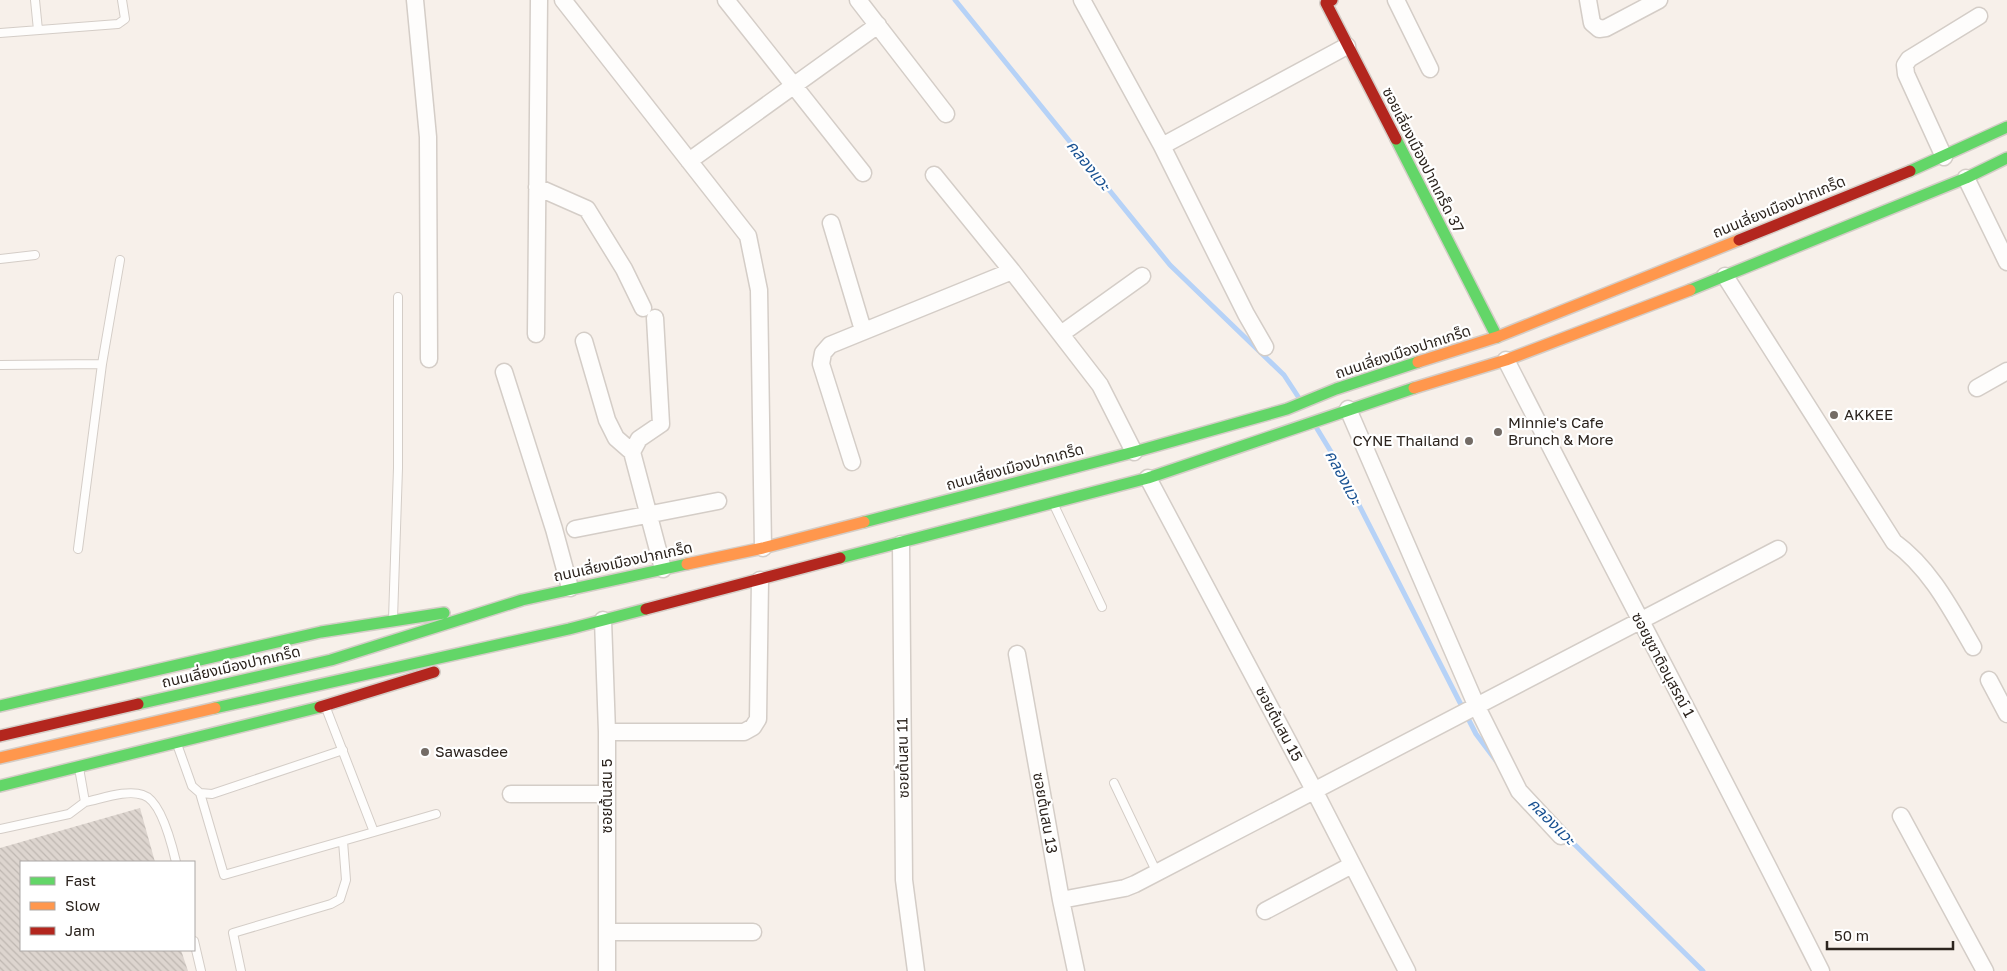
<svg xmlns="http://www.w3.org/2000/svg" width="2007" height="971" font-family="'Golos Text','Noto Sans Thai',sans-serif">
<defs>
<pattern id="building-back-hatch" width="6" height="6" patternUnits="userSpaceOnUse" patternTransform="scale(1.25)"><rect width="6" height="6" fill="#ddd5cf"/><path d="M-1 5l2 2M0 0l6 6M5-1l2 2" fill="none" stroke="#beb7b1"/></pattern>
</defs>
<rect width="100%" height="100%" fill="#f7f0ea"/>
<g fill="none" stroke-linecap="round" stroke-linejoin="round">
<path stroke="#b6d2f7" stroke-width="5" d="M955 0 1170 265 1284 375 1299 398
M1316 427 1336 460 1476 734 1497 762
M1564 834 1703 971"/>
</g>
<path fill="url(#building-back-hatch)" d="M140 808 155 862H21V950H181L188 971H0V848Z"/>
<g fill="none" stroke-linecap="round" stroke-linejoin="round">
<defs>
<path id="lane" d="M35 0 38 30
M0 33 118 24 125 19 122 0
M0 259 35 255
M0 365 102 364
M1054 505 1102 607
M78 549 102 364 120 260
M393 619 398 468V297
M326 708 374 832 436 814
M177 744 192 786 200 793 212 794 343 750
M1114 783 1157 873
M200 793 224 875 374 832
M85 802C101 799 127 789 143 795 161 800 172 845 176 862
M0 829 69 814 85 802 79 768
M194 941 201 971
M241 971 233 933 331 904 340 899 346 880 343 841"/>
<path id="street" d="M415 0 428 137 429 359
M563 0 748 236 759 290 763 548
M726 0 863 173
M858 0 946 114
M1082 0 1162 146 1246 314 1265 347
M1396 0 1430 69
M1588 0 1592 23 1599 29 1606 28 1659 0
M1162 146 1347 46
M1944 157 1906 74 1905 65 1909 59 1979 16
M689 161 878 25
M934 175 1012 271
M1966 178 2007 262
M537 187 587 209 624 269 643 308
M831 223 863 330
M1725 276 1894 542C1930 568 1951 609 1973 647
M536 334 539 0
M1061 334 1142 276
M584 341 607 420 616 438 632 452 663 569
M1506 360C1610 564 1718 766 1821 971
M504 372 554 529 570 588
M1977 388 2007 371
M1348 409 1477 707 1519 791 1561 836
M632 452 639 439 661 424 655 318
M852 462 821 364 823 353 830 345 1012 271 1100 385 1134 452
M1148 478 1314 790 1407 971
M575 529 718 501
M901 544 904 880 916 971
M603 620 607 732V971
M1017 654 1061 900 1076 971
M1989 680 2007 714
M607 732H744L753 727 758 719 760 580
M511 794H607
M1901 816 1985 971
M1061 900 1125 888 1135 884 1778 549
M1265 911 1352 865
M607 932H753"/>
<path id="fast" d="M1396 139 1497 337
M1910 171 2007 127
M1690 290 1966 178 2007 158
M864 522 1134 452 1287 409 1336 389 1418 362
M840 558 1148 478 1414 388
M138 704 331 660 522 600 687 564
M0 706 321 632 444 613
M215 708 569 629 646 609
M0 786 320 707"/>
<path id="slow" d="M1418 362 1497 337 1739 240
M1414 388 1506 360 1690 290
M687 564 763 548 864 522
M0 758 215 708"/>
<path id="jam" d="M1332 0 1326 3 1396 139
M1739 240 1910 171
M646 609 840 558
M320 707 434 672
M0 736 138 704"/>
</defs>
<use href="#lane" stroke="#d4cdc7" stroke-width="10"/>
<use href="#street" stroke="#d4cdc7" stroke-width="19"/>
<use href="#fast" stroke="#d4cdc7" stroke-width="14"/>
<use href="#slow" stroke="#d4cdc7" stroke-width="14"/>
<use href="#jam" stroke="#d4cdc7" stroke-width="14"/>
<use href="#lane" stroke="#fefdfc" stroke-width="8"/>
<use href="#street" stroke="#fefdfc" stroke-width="16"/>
<use href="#fast" stroke="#63d668" stroke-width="11"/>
<use href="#slow" stroke="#ff974d" stroke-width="11"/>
<use href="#jam" stroke="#b3261e" stroke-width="11"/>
</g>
<g fill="#736b65" stroke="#fff" stroke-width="2">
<circle cx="1834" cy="415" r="5"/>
<circle cx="1498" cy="432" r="5"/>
<circle cx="1469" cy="441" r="5"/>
<circle cx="425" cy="752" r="5"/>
</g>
<g text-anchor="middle" stroke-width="4.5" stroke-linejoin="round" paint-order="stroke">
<g font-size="15" fill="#2c241e" stroke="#fff">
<text transform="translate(1423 160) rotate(63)" y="5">ซอยเลี่ยงเมืองปากเกร็ด 37</text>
<text transform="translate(1779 207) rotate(-22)" y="5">ถนนเลี่ยงเมืองปากเกร็ด</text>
<text transform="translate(1403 352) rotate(-18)" y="5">ถนนเลี่ยงเมืองปากเกร็ด</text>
<text transform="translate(1015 467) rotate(-15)" y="5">ถนนเลี่ยงเมืองปากเกร็ด</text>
<text transform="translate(623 562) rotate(-12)" y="5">ถนนเลี่ยงเมืองปากเกร็ด</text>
<text transform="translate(1663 665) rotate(62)" y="5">ซอยชูชาติอนุสรณ์ 1</text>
<text transform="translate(231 667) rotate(-13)" y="5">ถนนเลี่ยงเมืองปากเกร็ด</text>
<text transform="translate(1279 724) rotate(62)" y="5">ซอยต้นสน 15</text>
<text transform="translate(903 758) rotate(-91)" y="5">ซอยต้นสน 11</text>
<text transform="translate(607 796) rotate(-90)" y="5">ซอยต้นสน 5</text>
<text transform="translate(1045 813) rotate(80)" y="5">ซอยต้นสน 13</text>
</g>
<g font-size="15" fill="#2c241e" stroke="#fff" text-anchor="start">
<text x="1844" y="420">AKKEE</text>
<text x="1508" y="428">Minnie's Cafe<tspan x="1508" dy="17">Brunch &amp; More</tspan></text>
<text x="1459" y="446" text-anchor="end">CYNE Thailand</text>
<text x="435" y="757">Sawasdee</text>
</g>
<g font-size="16" font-style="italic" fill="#1a5292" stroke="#fff">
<text transform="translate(1089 165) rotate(51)" y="6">คลองแวะ</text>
<text transform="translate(1344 477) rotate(62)" y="6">คลองแวะ</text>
<text transform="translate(1552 821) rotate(45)" y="6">คลองแวะ</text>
</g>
</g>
<rect x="20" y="861" width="175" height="90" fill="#ffffff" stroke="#aba7a5"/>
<rect x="30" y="877" width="25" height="8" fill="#63d668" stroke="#aba7a5"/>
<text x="65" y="886" font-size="15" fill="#2c241e">Fast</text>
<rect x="30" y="902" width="25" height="8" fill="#ff974d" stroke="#aba7a5"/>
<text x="65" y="911" font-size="15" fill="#2c241e">Slow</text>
<rect x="30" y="927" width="25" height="8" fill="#b3261e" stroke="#aba7a5"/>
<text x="65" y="936" font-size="15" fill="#2c241e">Jam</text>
<path d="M1827 941v8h126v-8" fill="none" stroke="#2c241e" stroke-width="2.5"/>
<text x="1834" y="941" font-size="15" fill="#2c241e" stroke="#ffffff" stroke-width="4" paint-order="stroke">50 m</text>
</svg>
